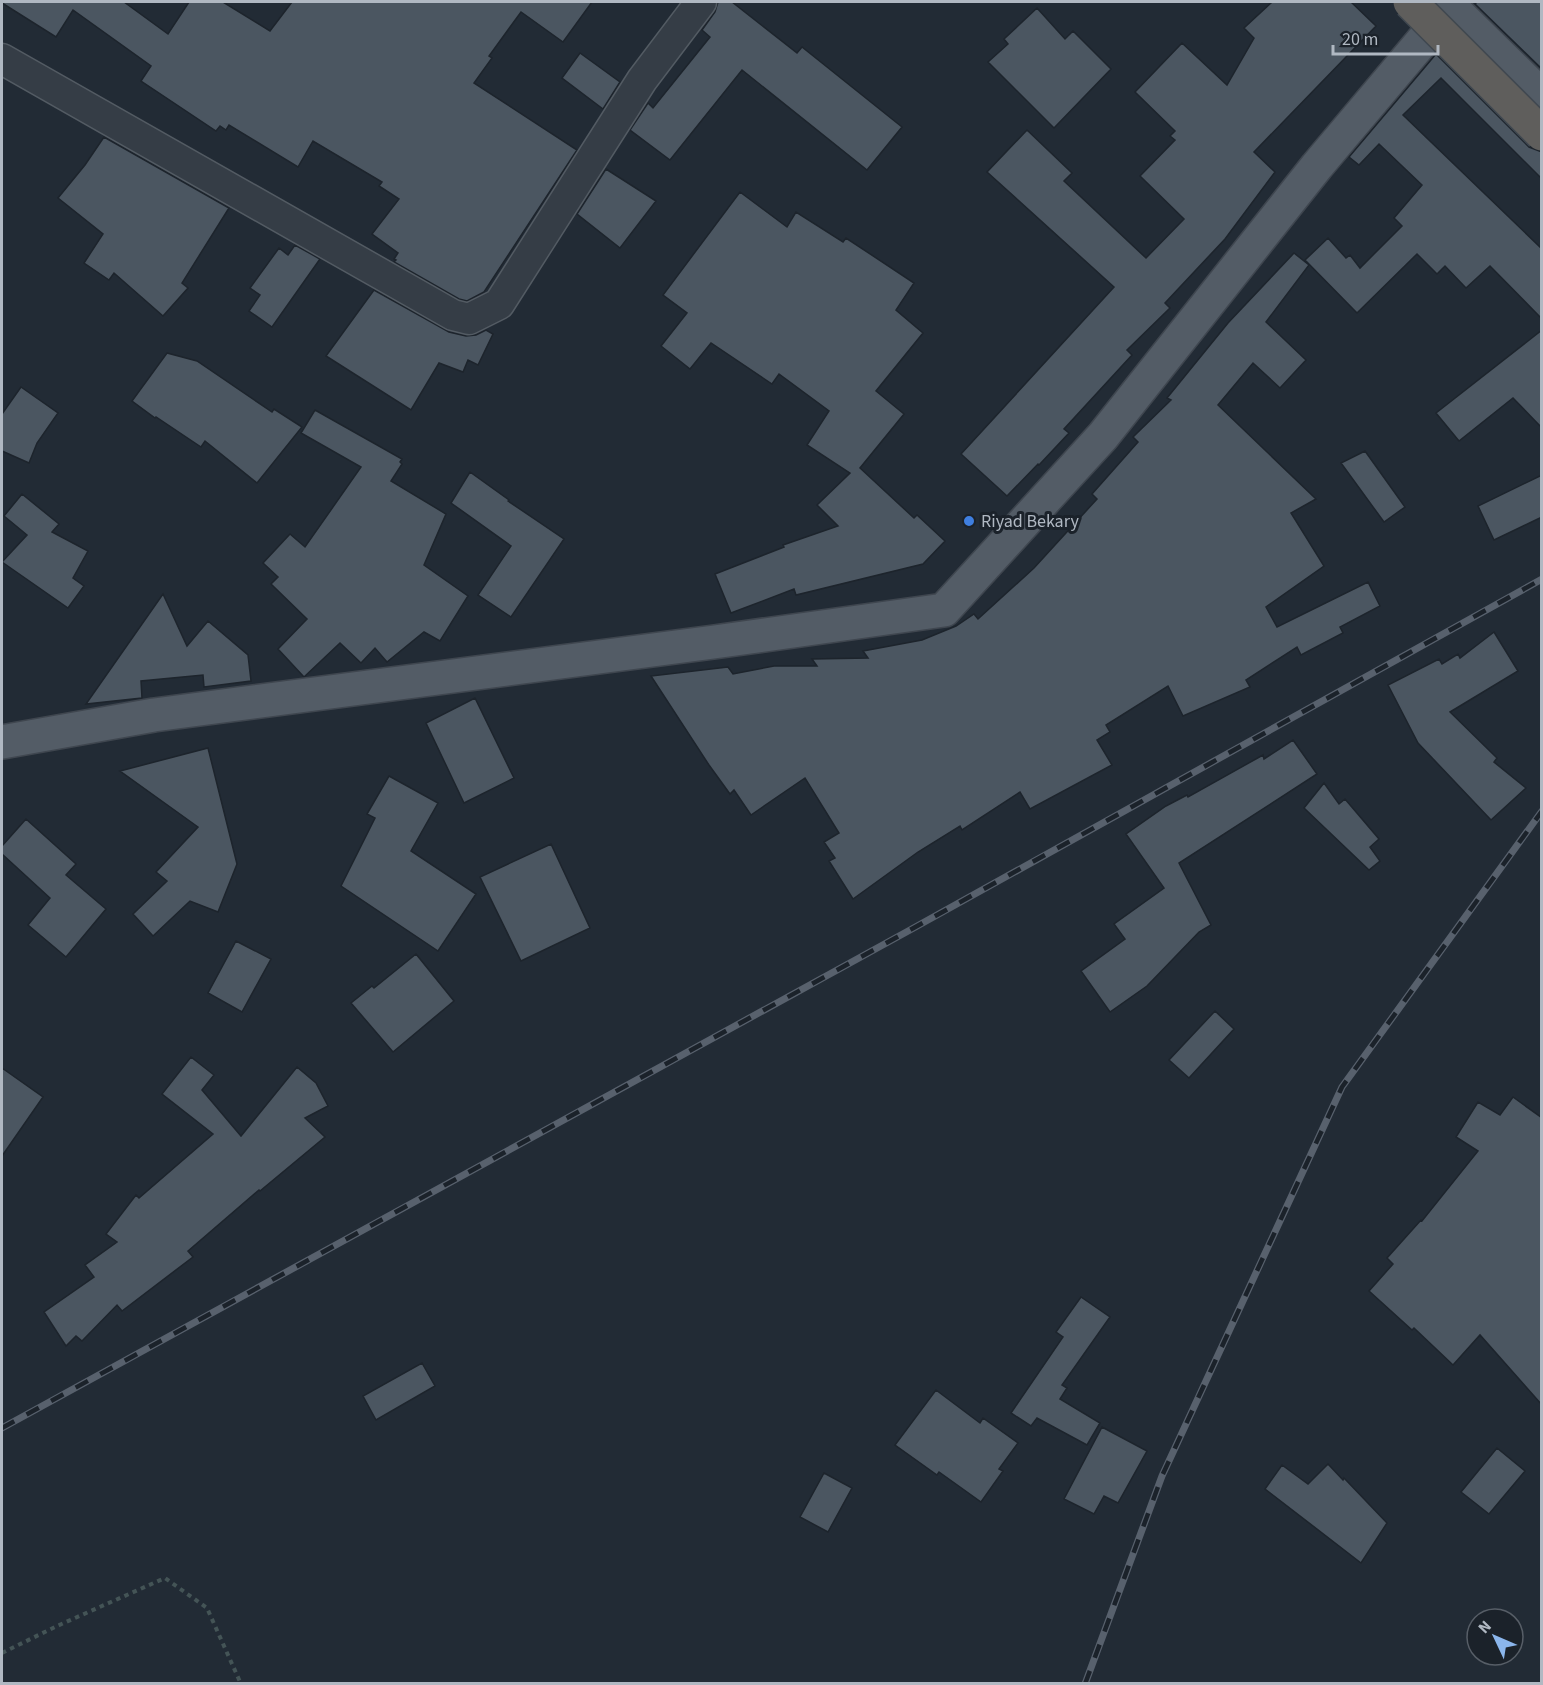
<svg xmlns="http://www.w3.org/2000/svg" width="1543" height="1685" font-family="'Source Sans 3',sans-serif">
<rect width="100%" height="100%" fill="#222b35"/>
<path fill="#4b5661" stroke="#1d242c" stroke-width="1.5" d="M2 2H124L168 34 189 2H223L270 31 292 2H592L563 42 521 12 489 56 492 58 474 83 577 150 484 292 467 301 459 299 394 262 396 260 394 259 398 253 372 234 399 199 379 186 382 182 313 141 298 167 229 125 226 130 220 126 216 131 141 81 151 66 73 10 56 37 2 3Z
M718 2H732L797 53 802 47 902 127 867 170 742 70 670 160 630 130 648 103 653 108 710 37 702 30 715 12Z
M1272 2H1351L1376 26 1254 152 1275 172 1225 239 1165 303 1170 308 1127 350 1132 355 1064 429 1069 433 1039 465 1038 464 1007 496 961 454 1114 287 987 172 1027 130 1072 173 1064 181 1146 258 1184 219 1140 176 1175 140 1170 136 1175 131 1135 92 1182 43 1227 85 1254 38 1244 28Z
M1477 2H1542V69L1475 4Z
M1037 8 1065 39 1073 31 1111 69 1054 128 988 62 1008 44 1004 39Z
M580 53 620 82 603 109 562 78Z
M1436 54 1529 147 1542 152V179L1441 78 1403 115 1542 249V319L1490 266 1466 288 1445 266 1437 274 1417 254 1357 313 1305 260 1328 238 1346 258 1350 255 1360 268 1402 226 1394 218 1422 185 1379 144 1359 165 1349 157Z
M104 137 229 208 182 283 188 288 163 316 114 273 109 280 84 263 103 234 58 198 85 165Z
M606 169 656 201 620 248 577 214Z
M740 192 787 227 796 212 843 242 846 238 914 283 896 310 923 333 876 391 904 414 860 468 914 518 917 515 945 541 923 564 796 595 794 589 731 613 715 574 784 547 783 545 838 526 817 505 850 473 807 445 829 411 779 374 772 384 711 343 690 369 661 346 687 313 663 295Z
M295 245 320 259 272 327 249 311 260 295 250 288 279 248 288 255Z
M1294 253 1309 265 1266 322 1306 360 1280 388 1253 363 1218 405 1316 499 1291 513 1324 566 1266 607 1277 627 1368 582 1380 606 1340 627 1343 633 1301 655 1297 647 1246 680 1250 687 1183 716 1168 686 1106 725 1110 732 1097 740 1112 765 1030 809 1020 792 962 830 960 826 918 852 853 899 829 861 835 858 824 842 839 833 805 778 751 815 734 790 730 794 709 765 651 676 728 667 733 674 774 666H817L812 659 868 658 863 651 922 640 956 626 974 614 978 619 1034 568 1097 499 1092 494 1138 442 1133 437 1171 400 1167 398 1228 323Z
M374 290 449 332 466 336 476 335 486 330 493 334 478 365 468 360 463 372 439 363 411 410 326 356Z
M1542 330V428L1513 398 1459 441 1436 413Z
M167 353 197 361 272 412 274 409 302 427 257 483 205 441 201 447 156 417 155 418 132 401Z
M21 387 58 413 37 443 29 463 2 451V414Z
M315 410 402 459 400 462 402 464 391 481 446 514 424 565 468 596 440 641 424 632 387 662 375 648 361 663 340 643 304 677 278 649 307 619 271 584 278 577 263 563 290 534 305 547 361 467 301 433Z
M1365 451 1405 507 1384 522 1341 463Z
M470 472 509 500 508 501 564 539 511 617 478 595 511 546 451 503Z
M1542 475V517L1494 540 1478 506Z
M22 494 59 524 52 532 88 551 73 578 84 586 68 608 2 562 27 535 4 516Z
M163 594 187 646 208 621 248 655 251 681 204 687 203 675 141 681 142 698 86 704Z
M1494 632 1518 671 1450 712 1497 758 1494 762 1526 788 1491 820 1418 743 1388 685 1439 659 1442 664 1458 654 1460 658Z
M475 698 514 778 464 803 426 723Z
M1293 740 1317 774 1179 863 1211 925 1199 932 1147 986 1110 1012 1081 971 1125 939 1114 924 1164 888 1126 834 1166 806 1187 795 1188 797 1263 755 1264 759Z
M208 748 237 864 218 912 190 901 153 936 133 914 167 881 156 872 198 827 120 771Z
M389 776 438 803 411 851 476 894 438 951 341 886 375 818 367 814Z
M1324 783 1339 804 1345 799 1379 839 1370 847 1380 861 1369 870 1304 808Z
M26 819 76 864 66 875 106 909 66 957 28 925 50 898 2 854V846Z
M551 844 590 928 521 961 480 877Z
M236 941 271 959 242 1012 208 993Z
M416 954 454 1001 393 1052 351 1003 372 986 374 988Z
M1215 1011 1234 1029 1189 1078 1169 1060Z
M191 1057 214 1075 202 1090 241 1136 297 1067 316 1083 328 1106 305 1118 325 1137 260 1191 259 1190 188 1251 193 1257 122 1311 117 1305 82 1341 76 1336 66 1346 44 1312 94 1277 85 1265 117 1242 106 1234 136 1195 139 1198 213 1134 162 1094Z
M2 1068 43 1097 2 1156Z
M1513 1097 1542 1118V1405L1480 1335 1453 1365 1414 1328 1412 1330 1369 1291 1393 1264 1387 1258 1421 1220 1422 1221 1478 1151 1456 1137 1478 1102 1500 1115Z
M1081 1297 1110 1317 1062 1385 1067 1388 1060 1399 1100 1423 1087 1445 1037 1418 1031 1426 1011 1413 1063 1337 1056 1332Z
M422 1363 435 1386 376 1420 363 1396Z
M936 1390 980 1423 983 1418 1018 1443 999 1469 1003 1471 981 1502 939 1472 937 1475 895 1445Z
M1102 1427 1147 1451 1118 1503 1104 1496 1094 1514 1064 1499Z
M1497 1448 1525 1471 1489 1514 1461 1492Z
M1328 1464 1343 1480 1344 1478 1387 1523 1361 1563 1265 1489 1282 1465 1308 1484Z
M824 1473 852 1488 828 1532 800 1517Z"/>
<g fill="none" stroke-linecap="round" stroke-linejoin="round">
<defs>
<path id="minor" d="M2 59 453 315 469 319 499 304 642 80 701 2"/>
<path id="primary" d="M1446 2 1542 96
M2 742 154 715 714 642 944 610 1103 436 1317 166 1451 7"/>
</defs>
<use href="#minor" stroke="#535b63" stroke-width="33"/>
<use href="#primary" stroke="#3f464f" stroke-width="36"/>
<path stroke="#445456" stroke-width="4" stroke-dasharray="4.5 4.5" stroke-linecap="butt" d="M2 1653 57 1626 165 1578 207 1608 241 1684"/>
<use href="#minor" stroke="#353d46" stroke-width="30"/>
<use href="#primary" stroke="#535c66" stroke-width="33"/>
<defs>
<path id="rail" d="M2 1428 910 930 1542 579
M1085 1684 1162 1476 1342 1087 1542 811"/>
</defs>
<use href="#rail" stroke="#58616d" stroke-width="7"/>
<use href="#rail" stroke="#1b222a" stroke-width="4.5" stroke-dasharray="14" stroke-linecap="butt"/>
<defs>
<path id="trunk-bridge" d="M1410 2 1542 134"/>
</defs>
<use href="#trunk-bridge" stroke="#404850" stroke-width="36" stroke-linecap="butt"/>
<use href="#trunk-bridge" stroke="#5f5e5c" stroke-width="33"/>
</g>
<circle fill="#3f7fe0" stroke="#1b222a" stroke-width="2" cx="969" cy="521" r="6"/>
<g text-anchor="middle" stroke-width="6" stroke-linejoin="round" paint-order="stroke">
<g font-size="18" fill="#b0b8c2" stroke="#1b222a" text-anchor="start">
<text x="981" y="527">Riyad Bekary</text>
</g>
</g>
<rect width="1543" height="1685" fill="none" stroke="#b0b8c2" stroke-width="6"/>
<g transform="translate(1495 1637) rotate(314)"><circle r="28" fill="#1b222a" stroke="#575e67" stroke-width="1.5"/>
<path d="M0-4.5L10 22L0 15L-10 22Z" fill="#8bb6ec"/>
<text y="-9" font-size="16" font-weight="bold" text-anchor="middle" fill="#b0b8c2">N</text>
</g>
<path d="M1333 45v9h105v-9" fill="none" stroke="#b0b8c2" stroke-width="3"/>
<text x="1342" y="45" font-size="18" fill="#b0b8c2" stroke="#1b222a" stroke-width="4.5" paint-order="stroke">20 m</text>
</svg>
